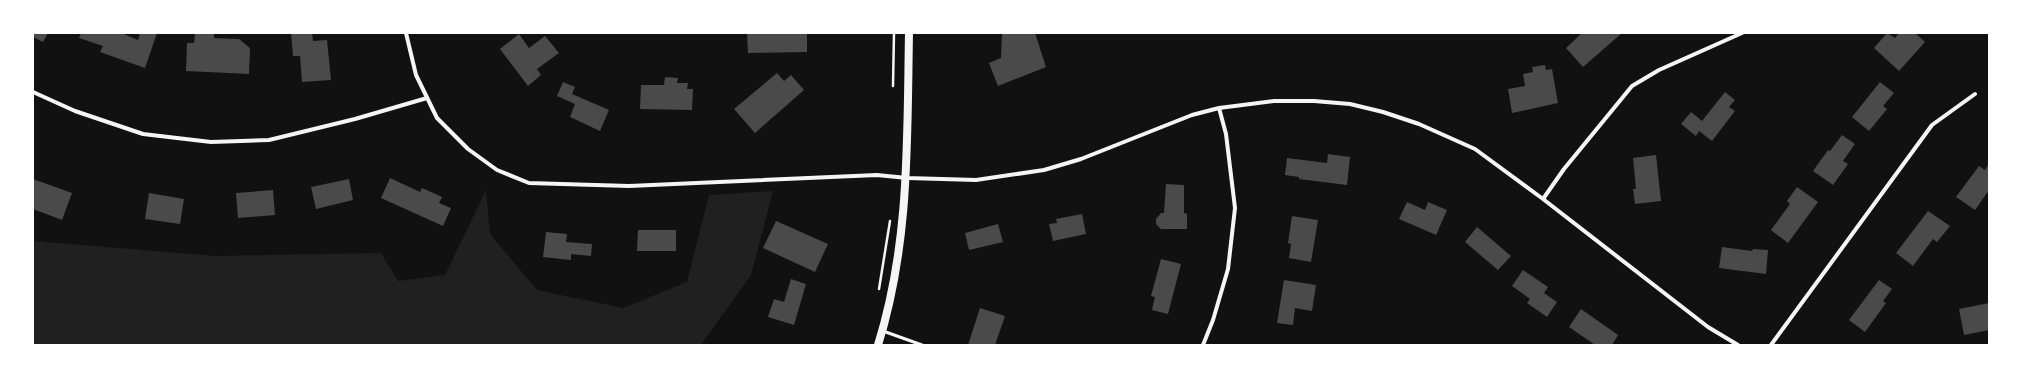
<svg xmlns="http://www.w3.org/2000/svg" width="2022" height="378" font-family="'Noto Sans',sans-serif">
<rect width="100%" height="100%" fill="#111"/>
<path fill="#202020" d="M486 190 490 234 537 290 623 308 687 282 709 195 773 191 751 275 702 343V345H33V241L216 256 381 253 398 281 445 275Z"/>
<path fill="#4a4a4a" d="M33 33H48L43 42 33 37Z
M81 33H121L138 40 140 33H157L145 68 100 52 103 46 79 38Z
M195 33H214V38L239 39 250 48 249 74 186 71 187 43H194Z
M291 33H312L313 41 327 40 331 80 302 82 300 56H293Z
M747 33H807V52L748 53Z
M1002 33H1035L1046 67 998 86 989 63 1001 58Z
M1582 33H1622L1583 67 1566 48Z
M1887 33 1895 38 1899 33H1915L1925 42 1899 71 1874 48Z
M519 34 529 48 545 36 559 53 537 69 541 75 528 86 500 49Z
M1545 65 1546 70 1552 69 1558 103 1512 113 1508 89 1525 86 1523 74 1533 72 1532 67Z
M777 73 784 81 791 75 804 90 755 133 734 109Z
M665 77 678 78 677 83H688L687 89H693L692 110 640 109 641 85H664Z
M563 82 575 87 572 94 609 110 600 131 570 117 575 104 557 96Z
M1880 82 1894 93 1883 106 1887 109 1869 131 1852 117Z
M1725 92 1735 100 1729 107 1735 111 1712 141 1699 131 1696 136 1681 124 1691 112 1702 121Z
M1842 135 1855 144 1843 161 1848 164 1833 185 1813 171 1828 150 1830 151Z
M1328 154 1350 157 1347 185 1299 179V177L1285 175 1287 158 1327 163Z
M1656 155 1661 201 1635 204 1633 189H1636L1633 158Z
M1989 163V190L1975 210 1956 197 1979 166 1985 170Z
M390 178 420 192 422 188 442 197 439 203 451 208 443 226 381 198Z
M33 179 72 193 62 220 33 209Z
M349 179 353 200 316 209 311 187Z
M1166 184 1184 185V213L1187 214V229H1161L1156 224V219L1161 213H1164Z
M1797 187 1818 202 1788 243 1771 230 1790 204 1787 201Z
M273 190 275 215 238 218 236 193Z
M149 193 184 199 180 224 145 219Z
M1407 202 1425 210 1428 202 1447 210 1436 235 1399 219Z
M1928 211 1950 226 1937 242 1933 239 1913 266 1896 253Z
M1082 214 1086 234 1053 241 1049 224 1057 223 1056 219Z
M1292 216 1318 220 1311 262 1289 258 1291 244 1288 243Z
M776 221 828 244 815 272 763 248Z
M998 224 1003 242 969 250 965 233Z
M1477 227 1511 256 1498 270 1465 242Z
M638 230H676V251H637Z
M546 232 567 234 566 242 592 244 591 256 571 254V260L543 257Z
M1722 247 1752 251 1753 249 1768 250 1766 274 1719 268Z
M1161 259 1181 264 1168 314 1152 310 1155 297 1151 296Z
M1523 270 1548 287 1544 293 1557 302 1547 317 1527 303 1530 299 1512 286Z
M791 279 806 284 794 325 768 317 774 299 784 302Z
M1284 280 1316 285 1312 311 1295 308 1293 325 1277 323Z
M1879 280 1892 289 1883 301 1886 303 1865 332 1849 320Z
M1989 303V330L1964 335 1959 309Z
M980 308 1005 316 995 345H968Z
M1581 309 1618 335 1612 345H1595L1569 327Z"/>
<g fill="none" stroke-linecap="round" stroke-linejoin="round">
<path stroke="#f5f5f5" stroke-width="2.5" d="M893 86 894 33
M879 289 890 221"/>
<path stroke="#f5f5f5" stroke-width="3" d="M883 331 922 345"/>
<path stroke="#f5f5f5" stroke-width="4" d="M406 33 416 75 437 118 468 149 497 170 529 183 629 186 877 175 907 178 976 180 1044 170 1081 159 1192 115 1219 108 1274 101H1314L1350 104 1383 112 1419 124 1475 149 1543 199 1708 327 1738 345
M33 92 75 111 143 134 211 142 269 140 355 119 427 98
M1543 199 1564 169 1632 86 1659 70 1742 33
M1203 345 1213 320 1228 269 1235 208 1226 134 1219 108
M1771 345 1932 125 1975 94"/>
<path stroke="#f5f5f5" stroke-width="8" d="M878 345C910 243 907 139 909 33"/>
</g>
<rect width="2022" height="378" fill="none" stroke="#ffffff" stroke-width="68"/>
</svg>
